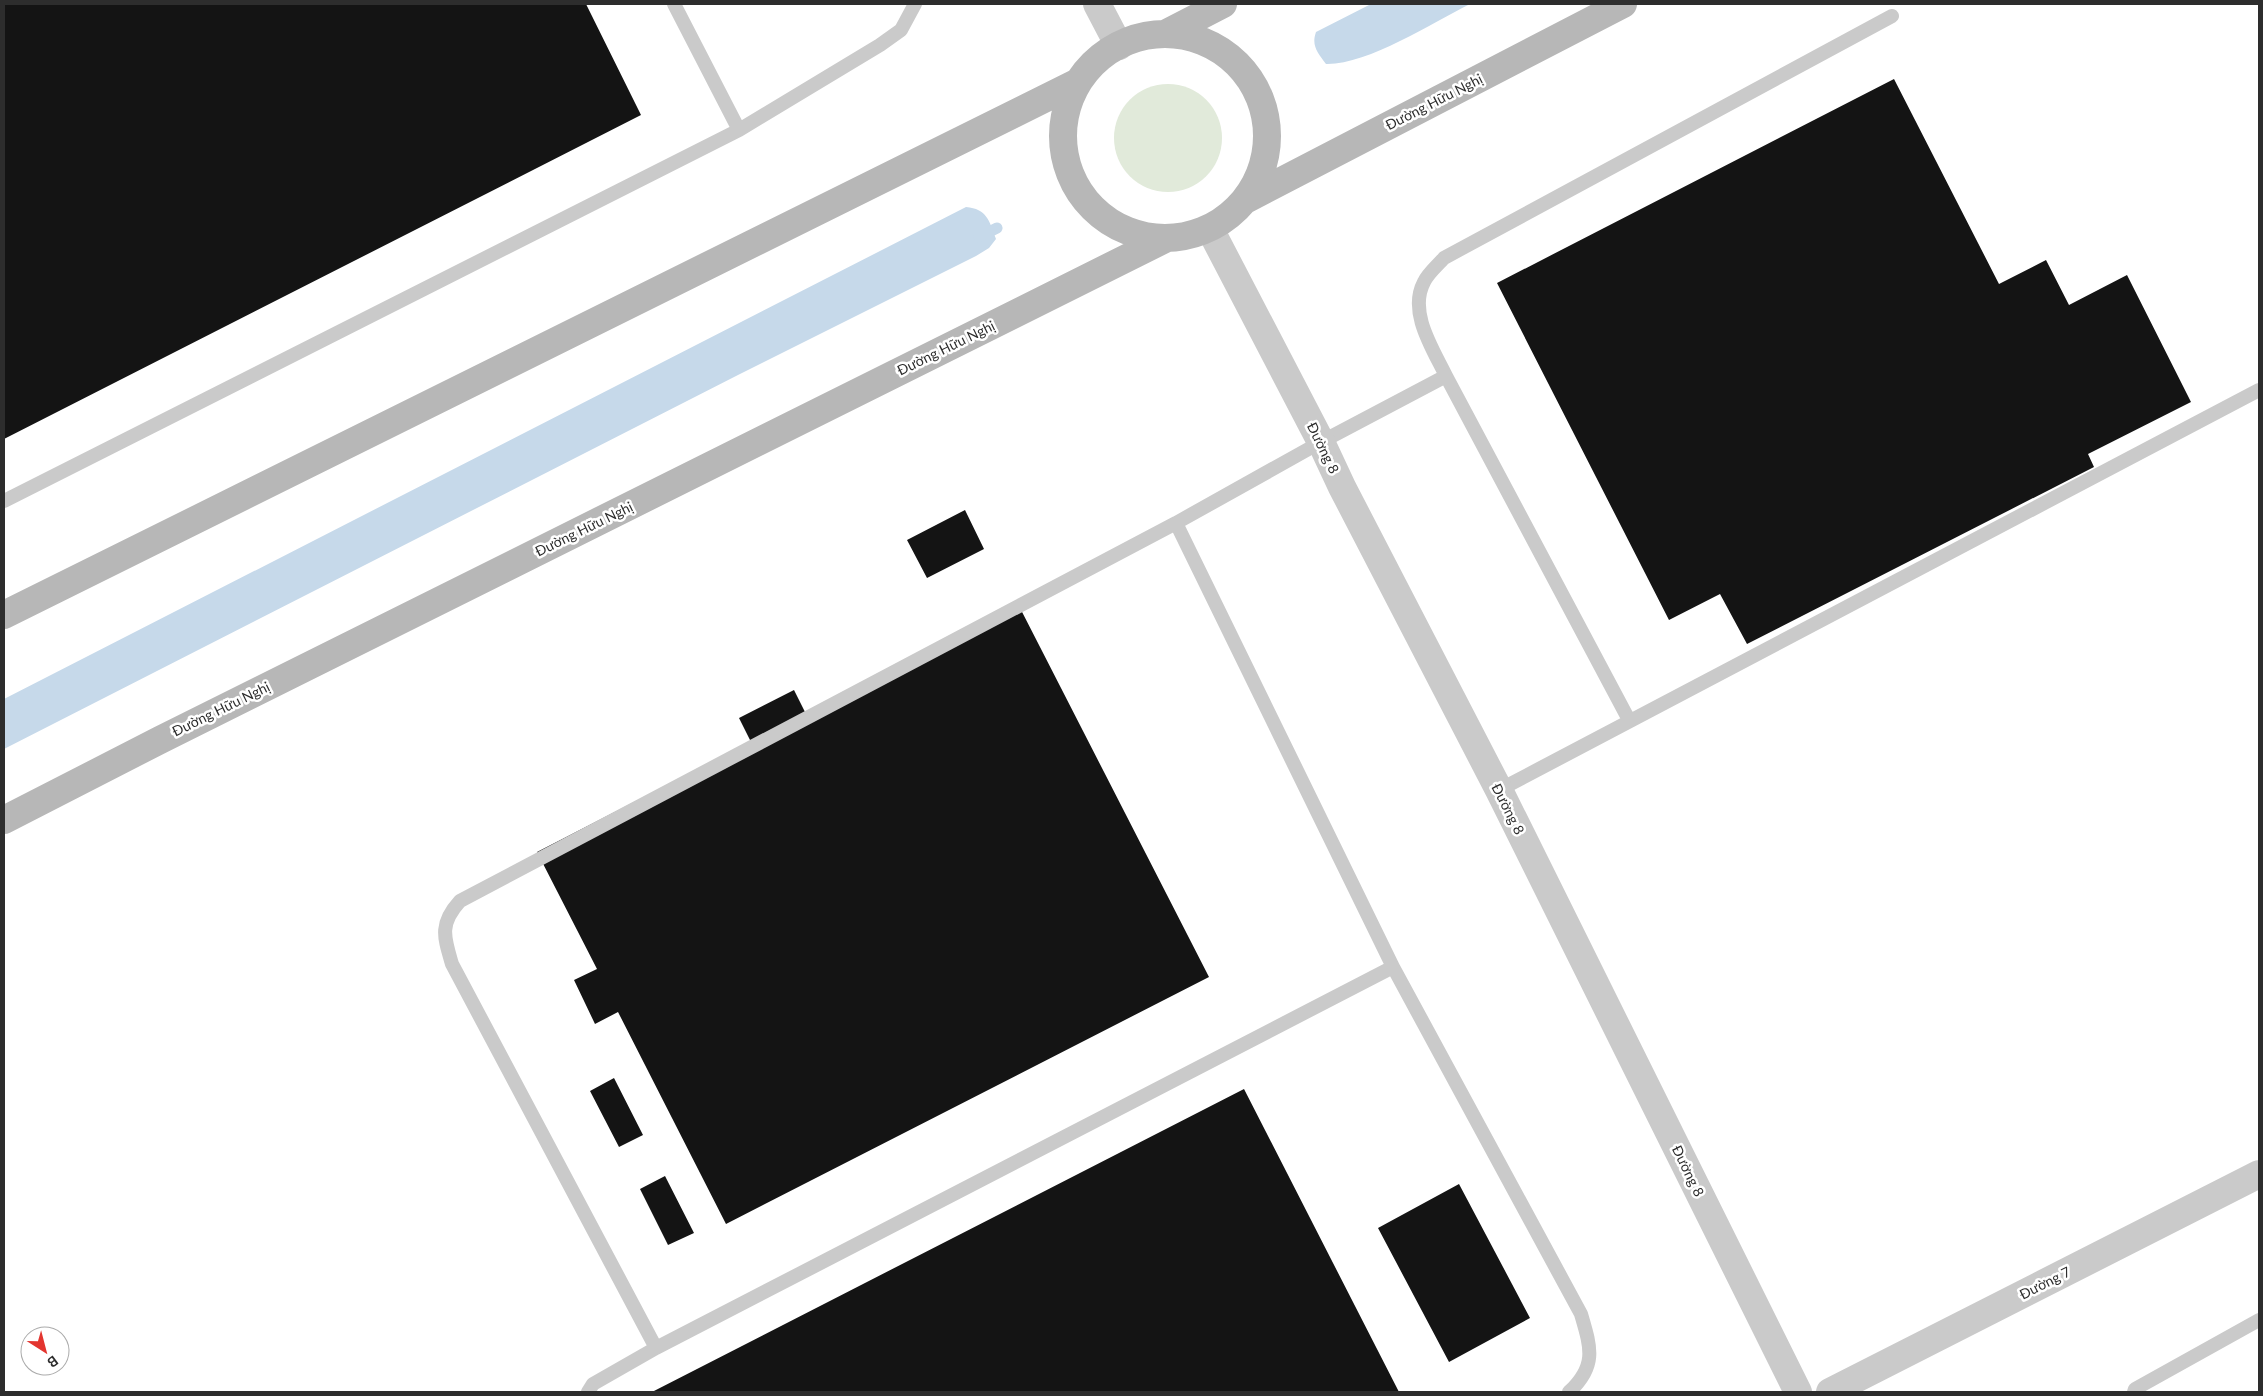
<svg xmlns="http://www.w3.org/2000/svg" width="2263" height="1396" font-family="Lato,sans-serif">
<rect width="100%" height="100%" fill="#fff"/>
<path fill="#e1eada" d="M1114 138a54 54 0 1 1 108 0a54 54 0 1 1-108 0Z"/>
<path fill="#c6d9ea" d="M1371 4H1470C1432 23 1367 65 1326 64 1318 53 1311 46 1316 32Z
M966 207C987 209 989 220 996 239L989 248 976 256 738 375 4 749V699Z"/>
<g fill="none" stroke-linecap="round" stroke-linejoin="round">
<path stroke="#c6d9ea" stroke-width="11" d="M979 237 997 228"/>
</g>
<path fill="#141414" d="M4 4H586L641 115 4 439Z
M1894 79 1999 284 2046 260 2069 305 2127 275 2191 402 2088 454 2094 467 1747 644 1720 594 1669 620 1497 283Z
M965 510 984 549 927 578 907 540Z
M1019 606 1209 977 726 1224 618 1012 595 1024 574 980 597 969 537 852 751 742 739 718 794 690 806 714Z
M614 1078 643 1135 619 1147 590 1091Z
M1244 1089 1399 1392H652Z
M665 1176 694 1233 668 1245 640 1189Z
M1459 1184 1530 1318 1449 1362 1378 1228Z"/>
<g fill="none" stroke-linecap="round" stroke-linejoin="round">
<path stroke="#cacaca" stroke-width="14" d="M674 4 739 130
M1446 376 1629 720
M4 501 739 130 880 45 901 30 915 4
M1176 523 1393 967 656 1348 452 964C444 937 439 924 460 901L1176 523 1321 442 1446 376C1433 349 1408 312 1424 282 1428 273 1438 265 1444 258L1892 16
M1499 790 2259 390
M1393 967 1581 1314C1591 1348 1597 1366 1569 1392
M588 1392 593 1384 656 1348
M2134 1392 2135 1389 2259 1320"/>
<path stroke="#cacaca" stroke-width="28" d="M1830 1392 2259 1174"/>
<path stroke="#cacaca" stroke-width="28" d="M1097 4 1119 46
M1210 229 1321 442 1342 487 1499 790 1798 1392"/>
<path stroke="#b7b7b7" stroke-width="28" d="M1063 136a102 102 0 1 1 204 0a102 102 0 1 1-204 0Z
M1165 34 1223 4
M1245 200 1623 4
M4 615 1078 82
M4 820 160 740 1165 239"/>
</g>
<g text-anchor="middle" stroke-width="5" stroke-linejoin="round" paint-order="stroke">
<g font-size="14" fill="#2d2d2d" stroke="#fff">
<text transform="translate(1434 102) rotate(-27)" y="5">Đường Hữu Nghị</text>
<text transform="translate(946 348) rotate(-26)" y="5">Đường Hữu Nghị</text>
<text transform="translate(1323 448) rotate(64)" y="5">Đường 8</text>
<text transform="translate(584 529) rotate(-26)" y="5">Đường Hữu Nghị</text>
<text transform="translate(221 709) rotate(-26)" y="5">Đường Hữu Nghị</text>
<text transform="translate(1508 809) rotate(63)" y="5">Đường 8</text>
<text transform="translate(1688 1171) rotate(64)" y="5">Đường 8</text>
<text transform="translate(2045 1283) rotate(-27)" y="5">Đường 7</text>
</g>
</g>
<rect width="2263" height="1396" fill="none" stroke="#2d2d2d" stroke-width="10"/>
<g transform="translate(45 1351) rotate(144)"><circle r="24" fill="#ffffff" stroke="#ababab"/>
<path d="M0-4L9 19L0 12L-9 19Z" fill="#e3352f"/>
<text y="-8" font-size="14" font-weight="bold" text-anchor="middle" fill="#2d2d2d">B</text>
</g>
</svg>
